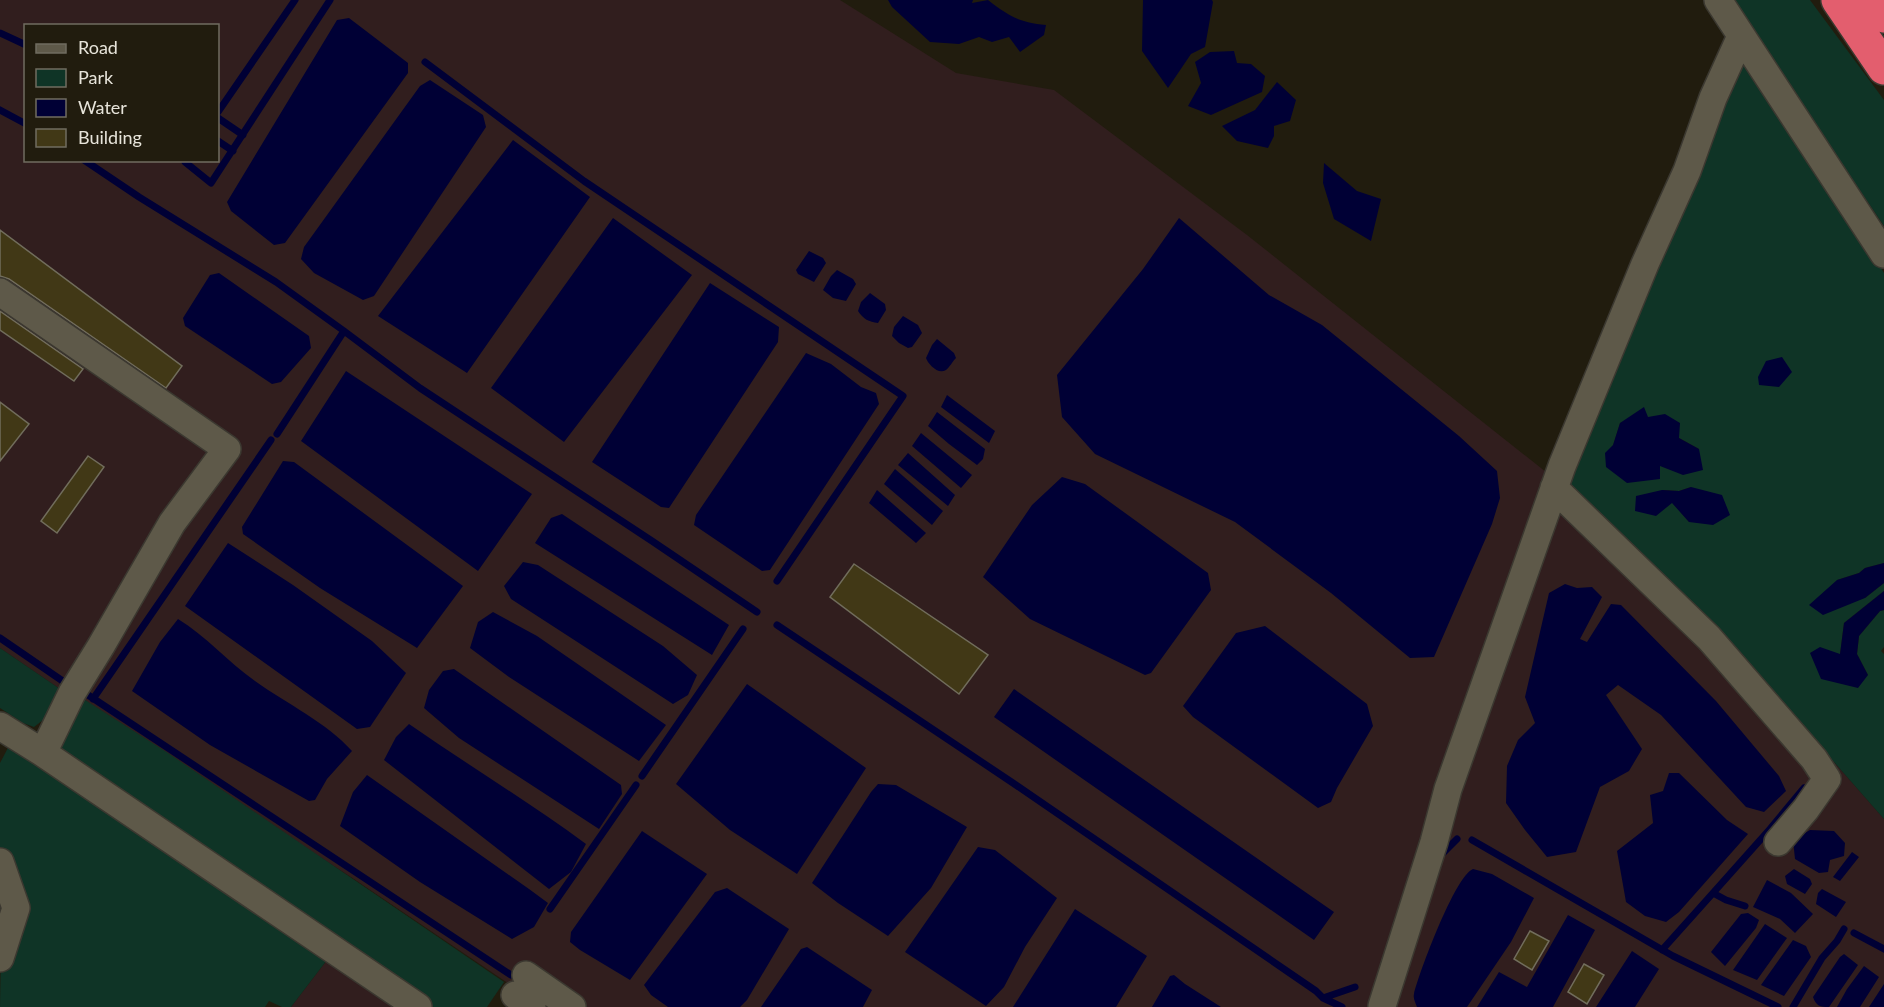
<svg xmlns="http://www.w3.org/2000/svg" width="1884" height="1007" font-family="Lato,sans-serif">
<rect width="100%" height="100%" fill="#211c0e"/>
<path fill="#311e1e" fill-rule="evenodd" d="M0 0H840L956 73 1054 90 1247 235 1551 476 1726 639 1884 819V1007H507L518 990 354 879 60 689 0 648ZM26 26H218V160H26Z
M327 960 397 1007H291Z"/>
<path fill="#0f3426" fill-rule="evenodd" d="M1731 0H1810L1884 100V226Z
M1744 60 1785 115 1884 273V563L1865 568 1859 573 1837 580 1865 598 1884 583V591L1844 623 1840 655 1868 675 1857 654 1859 636 1880 611 1884 610V647L1881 651 1884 654V819L1726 639 1562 488 1564 472ZM1648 418 1679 438 1699 449 1659 466 1613 446 1620 423ZM1691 487 1689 522 1662 490 1679 491Z
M0 648 60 689 43 720 34 727 23 723 0 708Z
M82 698 168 753 504 982 487 1007H430L64 757 59 733Z
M10 744 327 960 291 1007H282L269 1001 265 1007H0L2 892 0 881V763Z"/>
<path fill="#000035" d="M888 0H973L972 3 988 0C1010 17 1019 22 1046 25L1044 35 1020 52 1009 37 992 42 979 37 959 44 930 42 892 7Z
M1143 0H1212L1213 2 1205 47 1191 54 1168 88 1142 51Z
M349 18 408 63V73L285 243 274 245 231 211 227 202 337 20Z
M1234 51 1237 63 1251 64 1265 76 1262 92 1211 115 1188 106 1201 83 1195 62 1210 52Z
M430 80 483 115 486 127 374 296 363 300 314 273 301 259 304 247 420 86Z
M1277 82 1296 100 1290 121 1274 126V136L1268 148 1237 141 1222 126 1255 110Z
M513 140 590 197 467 373 378 316Z
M1324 163 1357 191 1381 199 1371 241 1334 219 1323 183Z
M613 218 692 275 564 442 491 388Z
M1179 218 1269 295 1322 325 1459 436 1497 471 1500 498 1492 524 1434 657 1410 658 1331 593 1235 522 1095 454 1062 417 1057 375 1143 269Z
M809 251 823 258 826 263 814 282 798 274 796 270Z
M837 270 853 279 856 284 846 301 833 298 823 290 831 276Z
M219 273 309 336 311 348 281 382 272 384 185 326 183 318 210 275Z
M710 283 779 327 778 342 669 508 661 507 592 462Z
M870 293 885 304 886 310 878 323C869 322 863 319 858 311L861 302Z
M903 316 918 325 922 333 912 347 908 348 899 343 892 336 894 327Z
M937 339 954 353 956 358C953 361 949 368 946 370 938 375 928 364 926 358L932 345Z
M806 353 831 364 861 387 876 393 879 404 770 570 762 571 694 525 696 515Z
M1782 357 1792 372 1779 387 1759 385 1758 377 1766 361Z
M346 371 532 494 478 571 301 441Z
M947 395 995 431 989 443 941 407Z
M1644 407 1648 417 1665 414 1680 423 1679 438 1699 449 1703 470 1683 475 1660 466V479L1627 483 1606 467 1605 453 1613 445 1620 423Z
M937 412 985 449 983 459 977 465 949 444 928 426Z
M921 433 972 475 961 488 912 446Z
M908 453 955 495 948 506 898 465Z
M283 461 294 462 463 586 417 648 320 588 243 534 242 527Z
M895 469 943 511 932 525 884 484Z
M1062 477 1085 484 1208 573 1211 590 1151 673 1145 675 1030 619 983 577 1032 505Z
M1691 487 1722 495 1730 515 1713 525 1689 522 1672 503 1656 516 1635 511 1636 496 1662 490 1679 491Z
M877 490 926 533 916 543 869 503Z
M562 514 729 625 712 655 535 543 551 518Z
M228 543 293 585 372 641 406 673 370 727 357 729 185 606Z
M523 562 538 565 663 646 697 675 688 695 673 704 511 599 504 586Z
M1884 563V583L1865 598 1823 615 1809 605 1837 580 1859 573 1865 568Z
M1565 584 1577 588 1592 587 1602 597 1580 639 1587 642 1611 604 1621 605 1716 701 1779 776 1786 791 1764 812 1746 807 1661 715 1618 685 1606 695 1642 749 1629 771 1600 787 1576 852 1547 857 1525 830 1506 803 1507 766 1518 740 1535 723 1525 697 1549 593Z
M1884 591V610L1880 611 1859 636 1857 654 1868 675 1858 688 1821 679 1810 653 1820 647 1840 654 1844 623Z
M493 612 537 636 666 725 639 761 509 677 470 648 478 622Z
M178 619C206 636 228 662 255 681 287 704 326 722 352 751L327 779 315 800 309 801 210 745 132 691 160 642Z
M1265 626 1367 704 1373 726 1337 788 1331 802 1318 808 1193 717 1183 706 1236 633Z
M454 669 621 785 622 794 599 829 459 738 424 708 429 690 443 671Z
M747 684 866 768 797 874 730 830 676 784Z
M1014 689 1334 912 1314 940 994 717Z
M409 724C468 765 529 802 586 844L571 872 549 889 384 760 396 737Z
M1669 773H1679L1727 820 1748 834 1679 912 1666 922 1645 916 1626 902 1617 851 1653 823 1650 795 1663 791Z
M367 775 529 889 548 903 534 927 512 939 420 882 340 826 353 792Z
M878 784 896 785 967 827 931 888 888 936 838 903 812 883 871 792Z
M1810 830 1834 831 1845 843 1844 856 1830 860 1828 872 1819 873 1795 859 1793 840Z
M642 831 707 874 630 980 580 950 570 942 571 932Z
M978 847 995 850 1057 898 1025 947 1004 987 986 1006 905 952Z
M1852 852 1859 857 1840 881 1833 877Z
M1473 869 1492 874 1534 898 1511 942 1467 1007H1417C1415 1002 1413 998 1414 994 1419 973 1455 876 1473 869Z
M1794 869 1810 879 1812 884 1805 894 1787 884 1785 876Z
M1767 880 1791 893 1813 914 1795 933 1780 919 1753 907Z
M727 888 789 929 747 1000 740 1007H668L651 995 644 985 715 892Z
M1822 889 1846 902 1836 917 1816 904 1818 893Z
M1075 909 1147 956 1116 1007H1013Z
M1748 913 1759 920 1756 928 1725 966 1711 952 1741 914Z
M1568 915 1595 930 1553 1007H1477L1499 972 1527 987Z
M1765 924 1787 938 1757 980 1733 970Z
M1793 940 1806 946 1811 957 1784 996 1761 985Z
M807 947 872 990 863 1007H761L801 949Z
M1632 951 1659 969 1635 1007H1596Z
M1844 954 1858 965 1829 1007C1820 1007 1816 1006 1813 997L1840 957Z
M1864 966 1879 977 1860 1007H1837L1847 989Z
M1174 975 1185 984 1221 1007H1152L1170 976Z
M1884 984V1007H1869Z"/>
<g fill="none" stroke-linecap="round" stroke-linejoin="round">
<path stroke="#000035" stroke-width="7" d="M0 33 26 45
M425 62 584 181 903 396 777 581
M0 110 26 124
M218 112 295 0
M218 118 243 135
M218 141 233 151
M84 160 139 197 276 282 344 331 420 388 652 541 757 612
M186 160 185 162 211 183 330 0
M277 434 344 331
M777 625 1013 783 1316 991 1323 998 1342 1007
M0 638 67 684
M85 693 511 975
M93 699 271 440
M642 776 743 629
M1472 840 1673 956 1778 1007
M1441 855 1457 839
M1713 893 1770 829 1804 788
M550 909 636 785
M1854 933 1884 949
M1662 950 1713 893 1726 900 1745 906
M1323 998 1355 987
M1793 1007 1822 958 1837 941 1844 929"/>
</g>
<path fill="#413816" stroke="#716d5c" stroke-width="1.5" d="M0 230 182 366 166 388 9 279 0 276Z
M0 311 83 369 74 381 0 330Z
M0 402 29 424 0 461Z
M88 456 104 467 57 533 41 521Z
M854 564 988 655 959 694 830 597Z
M1530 931 1549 941 1532 970 1514 959Z
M1584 964 1604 975 1587 1004 1568 992Z"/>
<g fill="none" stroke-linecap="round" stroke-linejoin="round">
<defs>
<path id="minor" d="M1718 0 1884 254
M0 292 227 449 172 523 101 646 72 693 43 753
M1554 488 1709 638 1814 759 1827 779 1806 809 1778 842
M0 726 43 753 418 1007
M0 862 16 908 0 958
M526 975 572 1007
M515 995 532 1007
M1382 1006 1434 842 1448 789 1562 466 1645 264 1687 171 1713 98 1741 36"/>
<path id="highway" d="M1838 0 1884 68
M1873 0 1884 16"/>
</defs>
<use href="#minor" stroke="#3b3830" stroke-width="30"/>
<use href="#highway" stroke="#3b3830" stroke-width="36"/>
<use href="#minor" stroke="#5e5949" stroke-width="27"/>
<use href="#highway" stroke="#e35e6e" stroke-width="33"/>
</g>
<rect x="24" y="24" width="195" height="138" fill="#211c0e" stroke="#706c60" stroke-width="1.5"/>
<rect x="36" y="44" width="30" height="9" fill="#5e5949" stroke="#706c60" stroke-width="1.5"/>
<text x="78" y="54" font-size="18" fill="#e7e4da">Road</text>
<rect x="36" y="69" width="30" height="18" fill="#0f3426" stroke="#706c60" stroke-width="1.5"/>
<text x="78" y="84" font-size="18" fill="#e7e4da">Park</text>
<rect x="36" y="99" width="30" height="18" fill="#000035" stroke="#706c60" stroke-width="1.5"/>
<text x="78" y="114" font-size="18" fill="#e7e4da">Water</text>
<rect x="36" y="129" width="30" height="18" fill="#413816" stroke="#706c60" stroke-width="1.5"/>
<text x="78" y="144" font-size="18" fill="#e7e4da">Building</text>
</svg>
